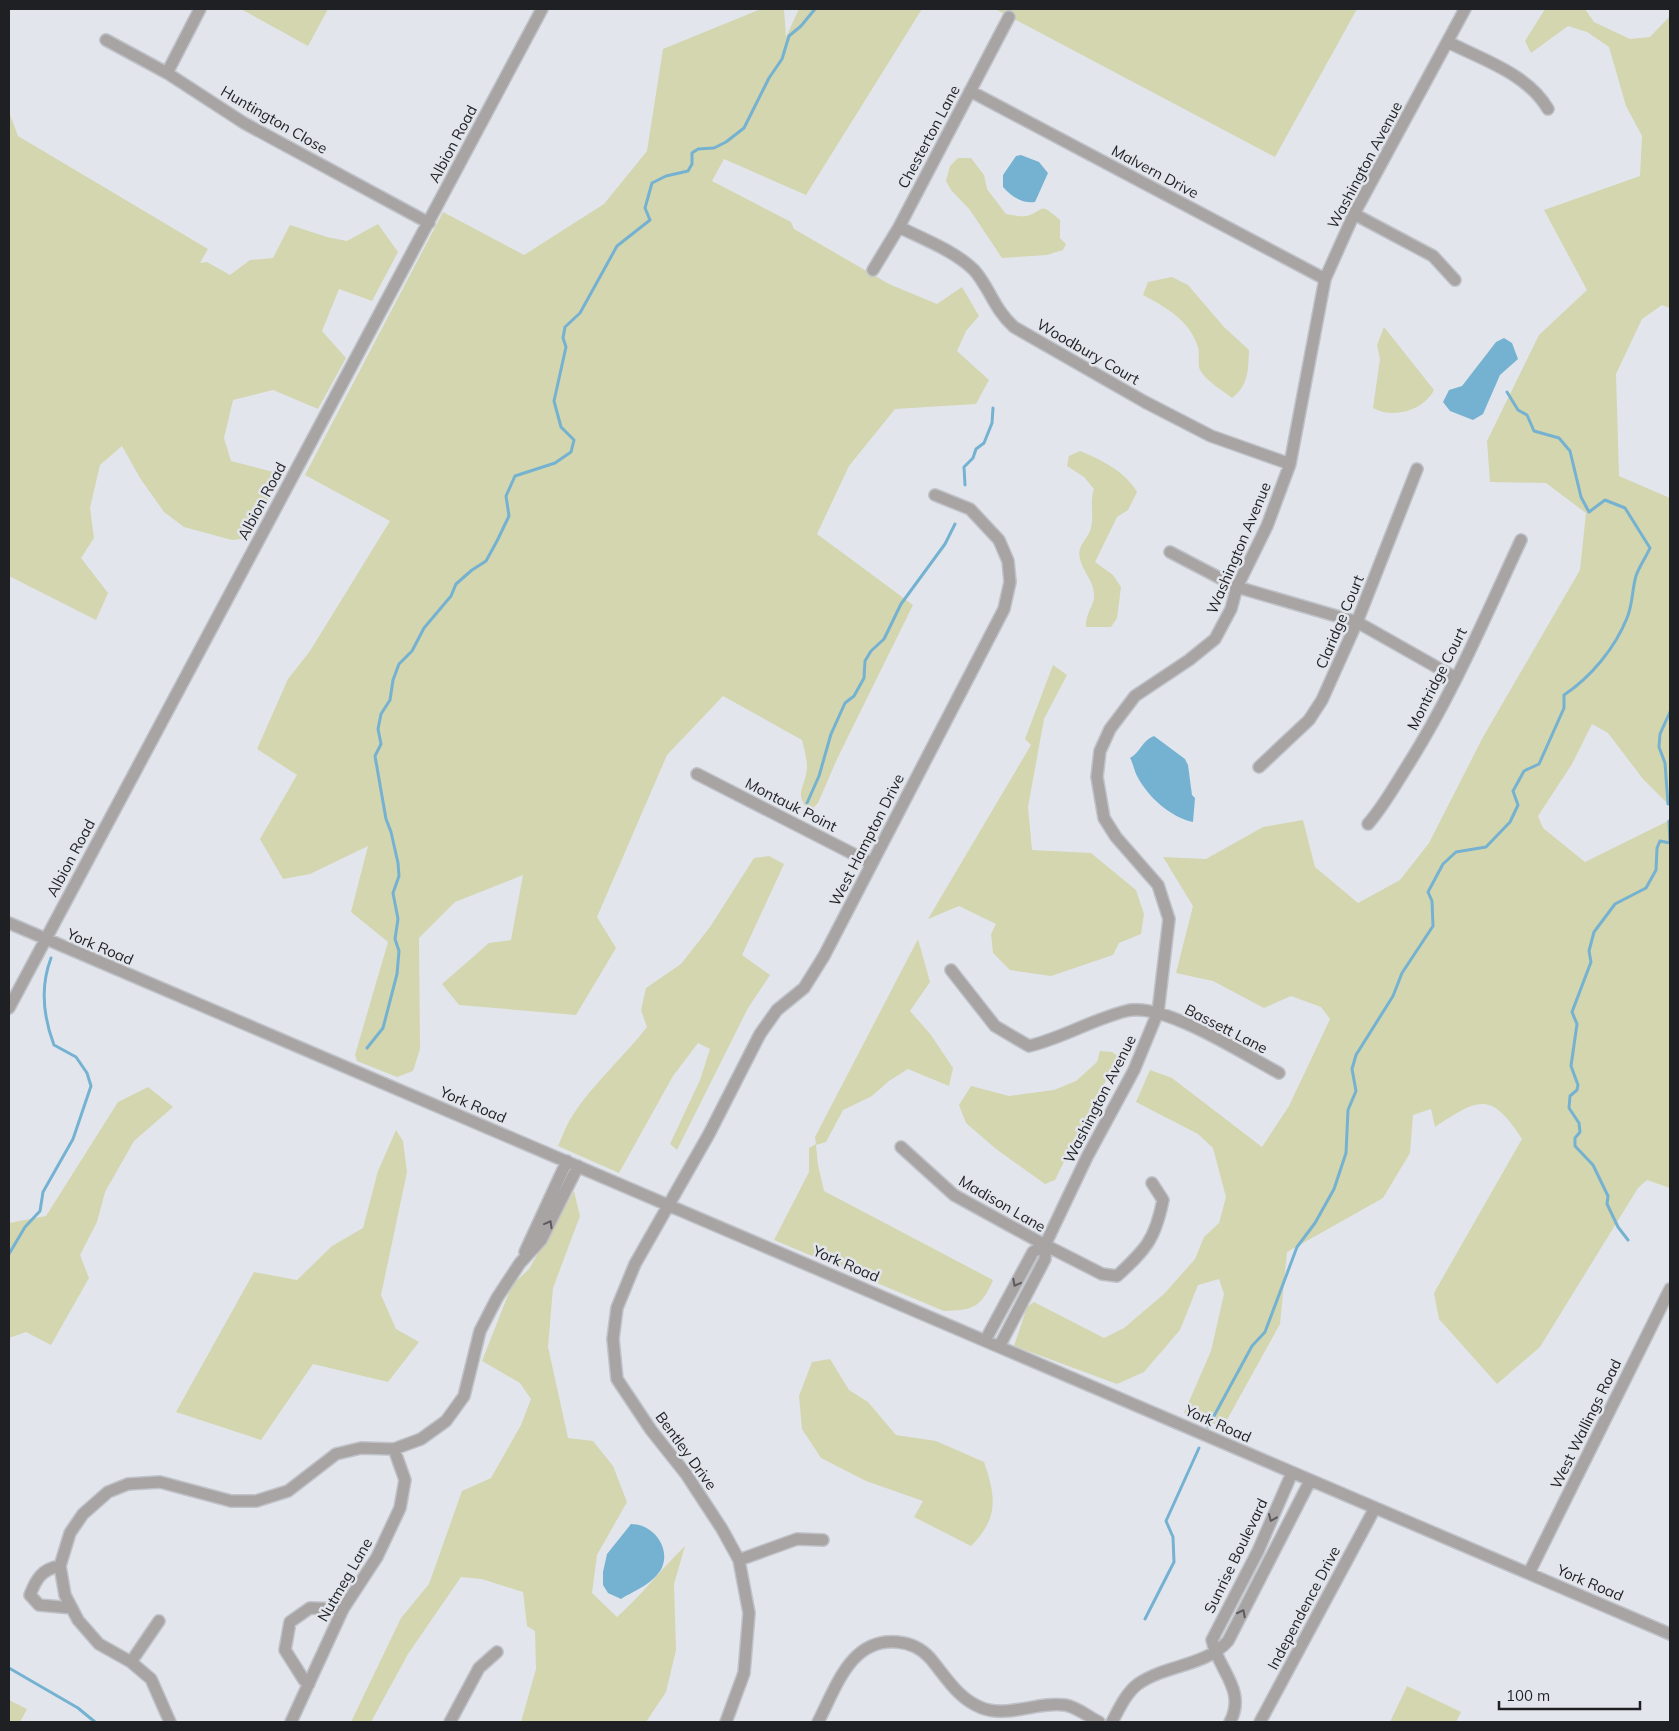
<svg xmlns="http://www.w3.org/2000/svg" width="1679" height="1731" font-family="Mulish,sans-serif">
<rect width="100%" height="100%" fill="#e2e6ec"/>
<path fill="#d3d6af" d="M241 9H328L308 46Z
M761 9H784L786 37 799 9H922L806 195 724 159 712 181 791 222 794 229 889 284 937 304 962 287 979 316 966 331 957 351 989 380 976 404 895 409 849 466 817 534 913 605 837 759 818 803 810 811C792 793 806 788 807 767 807 759 804 748 802 740L723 696 667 755 597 917 616 948 576 1015 459 1005 442 984 489 943 511 940 523 875 455 902 419 938 420 1049 413 1071 397 1077 357 1061 355 1055 388 942 351 912 368 846 310 874 283 879 260 839 297 775 257 749 288 679 310 651 390 521 305 475 443 212 524 255 604 204 647 151 663 49Z
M995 9H1357L1275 157Z
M1545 9H1585L1594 22 1630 39 1650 37 1670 16V308L1662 305 1642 319 1616 374 1619 476 1670 498V806L1643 779 1608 733 1592 724 1572 764 1538 816 1543 828 1585 862 1668 821 1670 822V1188L1647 1180 1638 1188 1540 1347 1497 1384 1439 1319 1434 1293 1522 1139C1491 1091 1479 1098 1435 1127L1431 1109 1413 1115 1410 1153 1383 1198 1287 1252 1280 1324 1223 1427 1184 1413 1211 1351 1224 1294 1219 1279 1198 1285 1180 1330 1144 1372 1117 1384 1014 1346 1027 1307 1034 1302 1104 1338 1124 1328 1165 1293 1195 1259 1204 1237 1219 1223 1226 1197 1213 1148 1198 1134 1136 1102 1150 1070 1172 1078 1262 1147 1289 1106 1330 1019 1321 1007 1291 996 1264 1008 1213 981 1176 973 1193 906 1163 857 1206 859 1263 827 1303 820 1315 867 1358 903 1400 880 1429 843 1483 737 1580 570 1586 513 1546 483 1490 482 1487 441 1539 335 1587 290 1544 210 1640 176 1642 136 1626 106 1609 47 1587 32 1568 26 1531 53 1525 41Z
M9 112 18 136 208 249 200 263 207 262 230 275 250 260 273 258 290 225 327 237 347 241 378 224 398 252 372 301 339 289 322 331 346 358 318 409 273 390 233 400 224 438 231 461 281 474 249 538 232 540 184 527 164 512 140 478 122 446 100 465 90 508 94 538 81 558 108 593 96 620 9 576Z
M958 158H971L984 175 987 189 1006 214C1012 215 1021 217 1026 216 1046 211 1037 200 1060 220V238L1066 244 1063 250 1047 255 1002 258 970 210 951 190 946 181 950 166Z
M1172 277 1188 285 1224 327 1249 350C1248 370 1249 385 1232 398 1222 390 1206 381 1200 370 1197 363 1200 354 1198 347 1189 320 1167 308 1143 295L1148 282Z
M1384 327 1434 390C1423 411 1393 419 1373 408L1380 359 1377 345Z
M1080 451C1100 459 1126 472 1137 492L1128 510 1117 517 1095 562 1113 575 1121 587 1117 618 1111 627H1086C1085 613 1095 605 1094 595 1094 581 1083 572 1080 559 1077 546 1085 542 1090 531 1095 518 1089 503 1094 489L1084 477 1067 466 1069 456Z
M1053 665 1067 675 1044 719 1028 807 1032 850 1091 853 1136 890 1144 914 1141 934 1119 943 1113 955 1051 976 1010 970 993 953 991 934 996 924 959 906 928 919 1031 745 1025 739Z
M769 856 784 864 742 955 770 975 748 1008 677 1150 670 1144 700 1080 710 1049 698 1043 673 1076 619 1173 558 1146C562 1137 566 1126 571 1118 592 1084 623 1058 647 1027L641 1010 646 988 681 964 710 927 754 858Z
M918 939 930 982 910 1011 931 1035 953 1068 949 1086 908 1069 889 1081 872 1096 843 1110 826 1142 816 1145 818 1165 824 1191 993 1280C981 1308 973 1310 944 1311L774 1240 809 1172V1148L816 1144 815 1137Z
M1100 1051 1112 1052 1119 1057 1086 1117 1055 1180 1045 1184 996 1149 966 1123 959 1105 971 1086 1009 1096 1054 1090 1076 1081 1097 1062Z
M148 1087 173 1107 134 1141 105 1192 97 1222 80 1255 89 1278 51 1345 26 1332 9 1338V1223L46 1216 118 1102Z
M396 1130 403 1141 407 1172 381 1295 396 1329 419 1342 388 1382 313 1364 261 1440 176 1412 254 1272 297 1280 332 1246 363 1228 378 1171Z
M574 1191 580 1216 553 1288 548 1347 568 1438 593 1441 613 1466 627 1502 597 1555 592 1593 617 1617C642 1595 661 1569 685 1546L674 1584 676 1650 666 1692 646 1722H521L536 1669 535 1631 527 1626 523 1592 482 1579 461 1577 408 1654 371 1722H351L401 1618 429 1584 462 1491 491 1478 521 1425 531 1399 520 1383 482 1361 512 1285 529 1269Z
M830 1359 849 1390 868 1402 896 1435 936 1441 984 1462C996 1497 999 1518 971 1546L914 1517 923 1501 866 1481 821 1458 802 1429 799 1396 812 1362Z
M1407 1686 1461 1712 1456 1722H1390Z
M9 1700 27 1709 20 1722H9Z"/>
<path fill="#75b2d1" d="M1021 155 1039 162 1048 173 1035 202C1022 204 1011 196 1003 187V175L1016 156Z
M1504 338 1512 343 1518 359 1500 375 1483 414 1473 420 1450 411 1443 402 1449 390 1462 386 1496 342Z
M1154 736 1185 759 1188 765 1192 795 1195 798 1193 822C1170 817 1148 797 1137 776 1134 770 1133 763 1130 758 1140 753 1142 740 1154 736Z
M631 1524C657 1524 675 1555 657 1575 649 1585 632 1592 621 1599L608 1593 603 1585V1572L607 1554Z"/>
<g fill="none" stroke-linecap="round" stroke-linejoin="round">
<path stroke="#75b2d1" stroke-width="3" d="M965 485 964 467 973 458 976 449 984 443 992 423 993 408
M807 803 819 776 831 734 845 703 854 696 864 678 865 661 871 651 884 639 901 604 945 544 955 524
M1668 804 1665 763 1659 747 1660 734 1670 712
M367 1048 383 1028 397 974 399 951 395 939 398 919 393 893 399 876 398 863 391 832 386 819 375 756 381 744 378 729 381 714 390 700 393 680 399 664 412 651 424 628 451 596 456 584 472 570 486 561 497 541 509 516 506 496 515 476 555 463 571 452 574 440 561 427 554 401 566 347 563 338 565 327 580 313 617 246 650 220 645 208 652 183 666 176 688 171 692 164V153L698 149 714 148 726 142 744 128 769 78 782 59 789 36 801 26 815 9
M1628 1240 1618 1227 1607 1204 1608 1196 1593 1165 1575 1146V1138L1580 1132 1579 1123 1569 1108 1570 1096 1577 1090 1578 1085 1571 1066 1577 1024 1572 1012 1591 962 1589 951 1594 932 1615 904 1646 888 1656 870 1657 848 1660 841 1670 843 1669 821
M9 1254 25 1227 40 1211 43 1192 73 1139 91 1086 87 1073 76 1057 54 1045C43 1016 40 987 51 958
M1208 1427 1252 1346 1265 1332 1297 1247 1315 1223 1334 1189 1346 1153 1348 1110 1356 1091 1352 1069 1356 1055 1393 996 1402 973 1433 926 1432 901 1428 892 1443 864 1456 852 1486 847 1510 822 1518 805 1513 791 1524 771 1539 764 1564 708V695C1591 677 1615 648 1627 618 1633 604 1632 589 1636 576 1639 567 1646 557 1650 548L1625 508 1605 500 1589 512 1581 497 1570 451 1559 438 1534 431 1527 415 1518 410 1507 392
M1145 1619 1174 1562 1173 1537 1166 1521 1199 1448
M9 1668 78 1708 95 1722"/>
<defs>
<path id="minor" d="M106 40 167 73 244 123 429 223
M1448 42C1483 60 1528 74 1548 109
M167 73 200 9
M970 91 1325 279
M1354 214 1433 256 1455 280
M899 227C923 239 955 251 974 270 990 288 993 308 1014 327L1145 402 1211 436 1290 464
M873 270 899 227 1009 17
M1170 552 1237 587 1357 622 1456 678
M1259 767 1309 720 1322 700 1357 622 1417 469
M697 774 871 863
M1368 824C1383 807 1394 787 1406 768 1452 696 1485 617 1521 540
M9 923 1670 1634
M951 970 995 1026 1029 1046C1063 1038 1093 1019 1126 1011 1163 1001 1245 1055 1279 1073
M9 1008 542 9
M901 1147 954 1195 1045 1245 1102 1274 1117 1276C1146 1249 1155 1240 1163 1200L1152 1183
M525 1252 567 1161
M986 1339 1033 1252 1045 1245
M1000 1345 1045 1259V1245L1087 1157 1134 1070 1158 1012 1169 919 1158 885 1116 837 1104 818 1097 777 1100 751 1110 729 1135 696 1189 660 1215 639 1231 609 1237 587 1267 526 1290 464 1325 279 1354 214 1465 9
M739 1560 797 1539 823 1540
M60 1566C42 1569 36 1579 30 1595L39 1605 72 1608
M1529 1573 1670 1289
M131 1662 159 1621
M309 1684 304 1680 285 1650 290 1622 310 1608 343 1609
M170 1722 151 1679 131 1662 99 1644 78 1620 65 1595 60 1566 70 1533 83 1514 108 1492 128 1484 160 1482 231 1501H256L288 1491 336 1454 361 1448 394 1449 421 1439 446 1421 464 1396 480 1331 497 1298 520 1263 541 1240 578 1166
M291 1722 343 1609 377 1557 400 1508 405 1480 394 1449
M450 1722 479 1668 497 1652
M726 1722 744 1673 749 1613 739 1560 722 1529 686 1474 651 1430 617 1379 613 1339 617 1308 635 1264 709 1134 760 1034 777 1010 804 988 824 956 1004 609 1010 582 1008 561 999 540 970 509 935 495
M818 1722C836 1688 850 1638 897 1642 910 1643 921 1648 930 1658 946 1677 958 1699 982 1708 1008 1718 1038 1701 1065 1705 1077 1707 1089 1717 1099 1722
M1112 1722C1119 1709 1126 1693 1138 1684 1165 1665 1206 1666 1228 1641L1310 1481
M1230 1722C1247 1690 1218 1670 1212 1640L1258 1551 1292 1473
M1260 1722 1375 1508"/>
</defs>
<use href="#minor" stroke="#bfc2c8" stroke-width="14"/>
<use href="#minor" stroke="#a8a4a3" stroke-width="11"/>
</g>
<defs><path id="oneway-chevron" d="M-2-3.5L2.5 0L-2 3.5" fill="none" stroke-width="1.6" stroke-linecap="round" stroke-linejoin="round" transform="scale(1.25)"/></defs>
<g stroke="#5d5b5d">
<use href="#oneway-chevron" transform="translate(549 1224) rotate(-61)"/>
<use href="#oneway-chevron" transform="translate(1016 1283) rotate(118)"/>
<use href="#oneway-chevron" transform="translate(1272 1518) rotate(113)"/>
<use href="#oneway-chevron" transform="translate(1242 1613) rotate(-63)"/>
</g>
<g text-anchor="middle" stroke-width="5" stroke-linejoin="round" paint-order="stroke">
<g font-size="15" fill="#1f2023" stroke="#e2e6ec">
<text transform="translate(274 120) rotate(30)" y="5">Huntington Close</text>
<text transform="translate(929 137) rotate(-62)" y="5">Chesterton Lane</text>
<text transform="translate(453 144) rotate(-62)" y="5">Albion Road</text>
<text transform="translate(1365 165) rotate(-62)" y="5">Washington Avenue</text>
<text transform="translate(1155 172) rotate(28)" y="5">Malvern Drive</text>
<text transform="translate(1088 352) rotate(30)" y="5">Woodbury Court</text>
<text transform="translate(262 501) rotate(-62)" y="5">Albion Road</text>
<text transform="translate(1239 548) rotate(-67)" y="5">Washington Avenue</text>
<text transform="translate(1340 622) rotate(-67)" y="5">Claridge Court</text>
<text transform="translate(1437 679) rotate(-63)" y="5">Montridge Court</text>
<text transform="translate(791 805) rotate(27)" y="5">Montauk Point</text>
<text transform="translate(867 840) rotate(-63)" y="5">West Hampton Drive</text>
<text transform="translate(71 858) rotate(-62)" y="5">Albion Road</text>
<text transform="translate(100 947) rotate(23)" y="5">York Road</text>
<text transform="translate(1226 1029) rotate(27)" y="5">Bassett Lane</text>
<text transform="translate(1100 1099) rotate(-63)" y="5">Washington Avenue</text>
<text transform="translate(473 1105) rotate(23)" y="5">York Road</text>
<text transform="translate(1002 1204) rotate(30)" y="5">Madison Lane</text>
<text transform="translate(846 1264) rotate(23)" y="5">York Road</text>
<text transform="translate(1218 1424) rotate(24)" y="5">York Road</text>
<text transform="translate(1586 1424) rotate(-64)" y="5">West Wallings Road</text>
<text transform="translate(686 1451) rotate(54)" y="5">Bentley Drive</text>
<text transform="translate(1236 1556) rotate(-64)" y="5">Sunrise Boulevard</text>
<text transform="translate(345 1580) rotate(-60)" y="5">Nutmeg Lane</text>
<text transform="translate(1590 1583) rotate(23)" y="5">York Road</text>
<text transform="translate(1304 1608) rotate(-62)" y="5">Independence Drive</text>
</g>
</g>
<rect width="1679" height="1731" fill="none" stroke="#1f2023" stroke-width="20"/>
<path d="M1499 1701v8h141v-8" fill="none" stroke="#1f2023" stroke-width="2.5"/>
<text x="1506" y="1701" font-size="15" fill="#1f2023" stroke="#e2e6ec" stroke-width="4" paint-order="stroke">100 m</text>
</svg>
